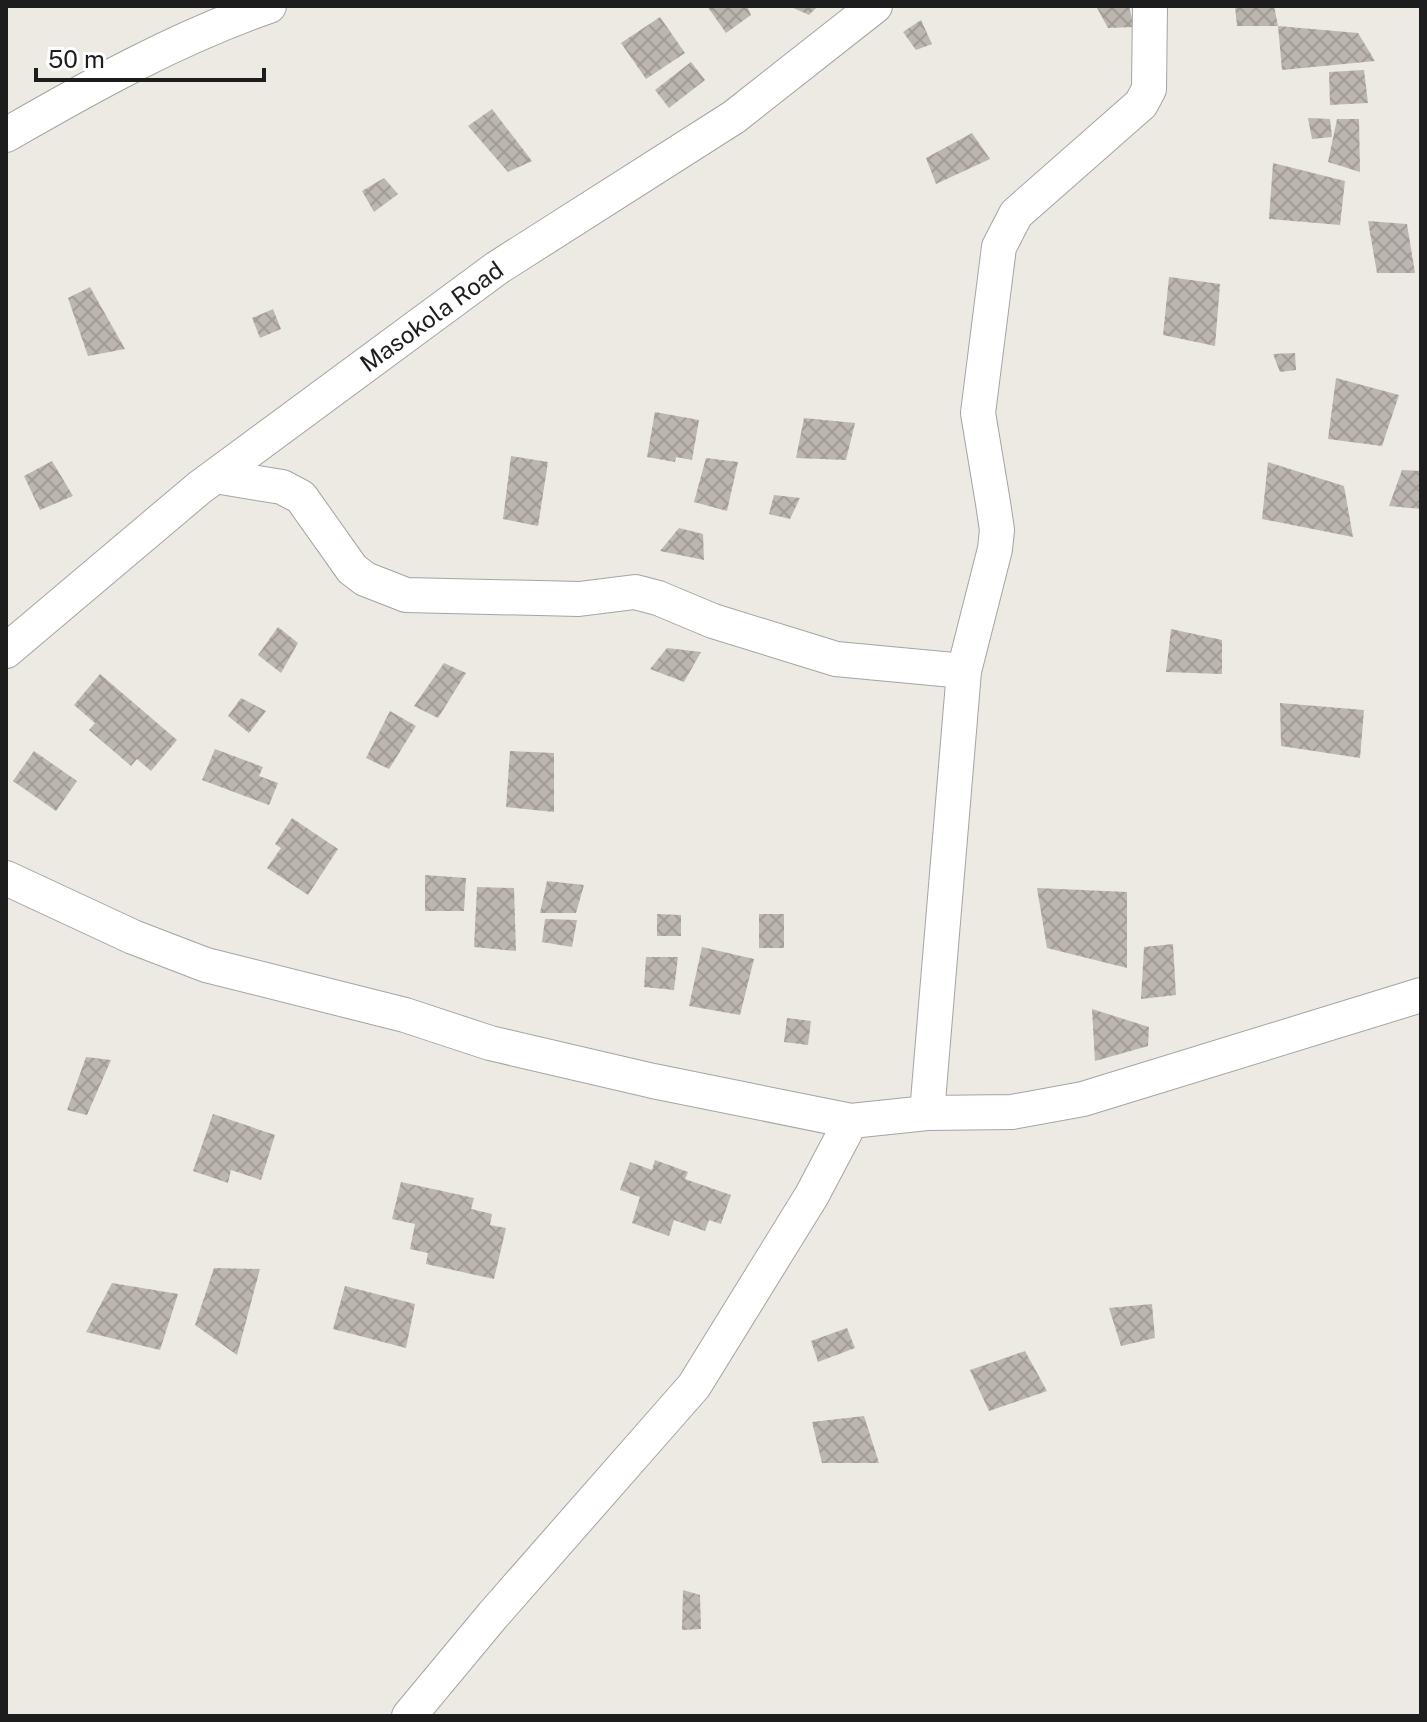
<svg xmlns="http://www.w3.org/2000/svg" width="1427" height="1722" font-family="'Public Sans',sans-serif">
<defs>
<pattern id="building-cross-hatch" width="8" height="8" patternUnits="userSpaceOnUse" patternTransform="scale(2)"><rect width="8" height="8" fill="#bdb6b0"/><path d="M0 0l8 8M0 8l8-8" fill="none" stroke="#a29c97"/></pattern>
</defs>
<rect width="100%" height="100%" fill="#edeae3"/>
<path fill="url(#building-cross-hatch)" d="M707 6H747L751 15 726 33Z
M789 6H818L809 15Z
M1096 6H1129L1134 27 1108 28Z
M1235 6H1274L1278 26H1237Z
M660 17 685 53 646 79 621 43Z
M921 20 932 44 916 50 903 32Z
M1278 26 1358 33 1375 61 1282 70Z
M691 62 705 80 669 108 655 90Z
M1364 70 1368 103 1330 105 1329 72Z
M492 109 532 161 508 172 468 126Z
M1308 118 1330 119 1332 137 1312 139Z
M1337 119H1359L1360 172 1328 162Z
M972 133 990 159 936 184 926 158Z
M1273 163 1345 181 1340 225 1269 219Z
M384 178 398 194 374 212 362 191Z
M1368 221 1407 224 1415 273H1377Z
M1169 277 1220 284 1215 346 1163 335Z
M90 287 125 349 88 356 68 298Z
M273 309 281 329 260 338 252 318Z
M1295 353 1296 370 1280 372 1273 354Z
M1336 378 1399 395 1382 446 1328 439Z
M655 412 699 420 692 460 676 457 675 462 647 457Z
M804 418 855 423 846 460 796 458Z
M511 456 548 462 538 526 503 519Z
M706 458 738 462 727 511 694 502Z
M52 461 73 496 40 510 24 476Z
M1268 462 1344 486 1353 537 1262 519Z
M1402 470 1421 471V509L1389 506Z
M774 495 800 498 790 519 769 514Z
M679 528 703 534 704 560 660 551Z
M278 627 298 643 281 673 258 655Z
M1171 629 1222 640V674L1166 672Z
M667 648 701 652 684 682 650 669Z
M444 663 466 673 438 718 414 706Z
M100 674 177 740 151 771 137 759 131 766 89 730 95 723 74 705Z
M241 698 266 711 249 733 228 716Z
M1280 703 1364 710 1360 758 1281 746Z
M390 711 416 726 389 769 366 758Z
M215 749 263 767 259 776 278 783 269 805 202 780Z
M34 751 77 781 56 811 13 781Z
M510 751 554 753V812L506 807Z
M292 818 338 849 308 895 267 868 281 848 275 844Z
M425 875 466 878 464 911H425Z
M547 881 584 885 576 913H540Z
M477 887 514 888 516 951 474 947Z
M1037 888 1127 892V968L1047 948Z
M657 914 681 915V936H657Z
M759 914H784V948H759Z
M545 919 577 920 572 947 542 942Z
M1173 944 1176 995 1141 999 1144 947Z
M702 947 754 959 740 1015 689 1006Z
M646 957H678L674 990 644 987Z
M1092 1009 1149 1027 1148 1046 1095 1061Z
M787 1018 811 1021 808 1045 784 1042Z
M86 1057 111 1060 87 1115 67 1110Z
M213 1114 275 1135 261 1180 231 1170 228 1183 193 1171Z
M655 1160 688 1172 685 1179 731 1195 721 1224 709 1220 705 1231 674 1220 669 1236 632 1223 640 1197 620 1190 630 1162 652 1170Z
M401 1182 474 1198 471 1209 492 1214 490 1225 506 1228 494 1279 426 1264 428 1253 410 1249 415 1224 392 1219Z
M214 1268 260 1269 237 1355 195 1325Z
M112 1283 178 1294 160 1350 86 1332Z
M345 1286 415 1304 406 1348 333 1329Z
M1152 1304 1155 1338 1121 1346 1109 1308Z
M847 1328 855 1348 818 1362 811 1341Z
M1025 1351 1047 1391 989 1411 970 1370Z
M864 1416 879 1463H822L812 1422Z
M683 1590 700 1595 701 1629 682 1630Z"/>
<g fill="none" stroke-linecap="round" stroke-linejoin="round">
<defs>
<path id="street" d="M6 135C91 86 177 38 269 6
M215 476 282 487 301 497 352 569 365 579 406 595 579 599 635 592 658 598 713 621 836 659 964 671
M6 651 199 488 497 268 734 117 875 6
M6 878 133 937 206 965 405 1015 490 1043 653 1081 851 1121 927 1113 1012 1112 1083 1099 1421 995
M927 1113 964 671 995 549 997 530 993 503 978 413 999 247 1016 214 1141 104 1149 89 1150 6
M409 1716 493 1615 694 1386 812 1195 851 1121"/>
</defs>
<use href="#street" stroke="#a4a4a4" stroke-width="36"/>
<use href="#street" stroke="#fff" stroke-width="34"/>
</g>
<g text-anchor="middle" stroke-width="6" stroke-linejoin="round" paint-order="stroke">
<g font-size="24" fill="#1d1d1d" stroke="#fff">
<text transform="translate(432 317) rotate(-36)" y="8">Masokola Road</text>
</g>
</g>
<rect width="1427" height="1722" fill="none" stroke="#1d1d1d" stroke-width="16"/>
<path d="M36 68v12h228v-12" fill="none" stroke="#1d1d1d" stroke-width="4"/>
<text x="48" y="68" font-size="24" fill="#1d1d1d" stroke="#ffffff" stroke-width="6" paint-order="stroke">50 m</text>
</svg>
